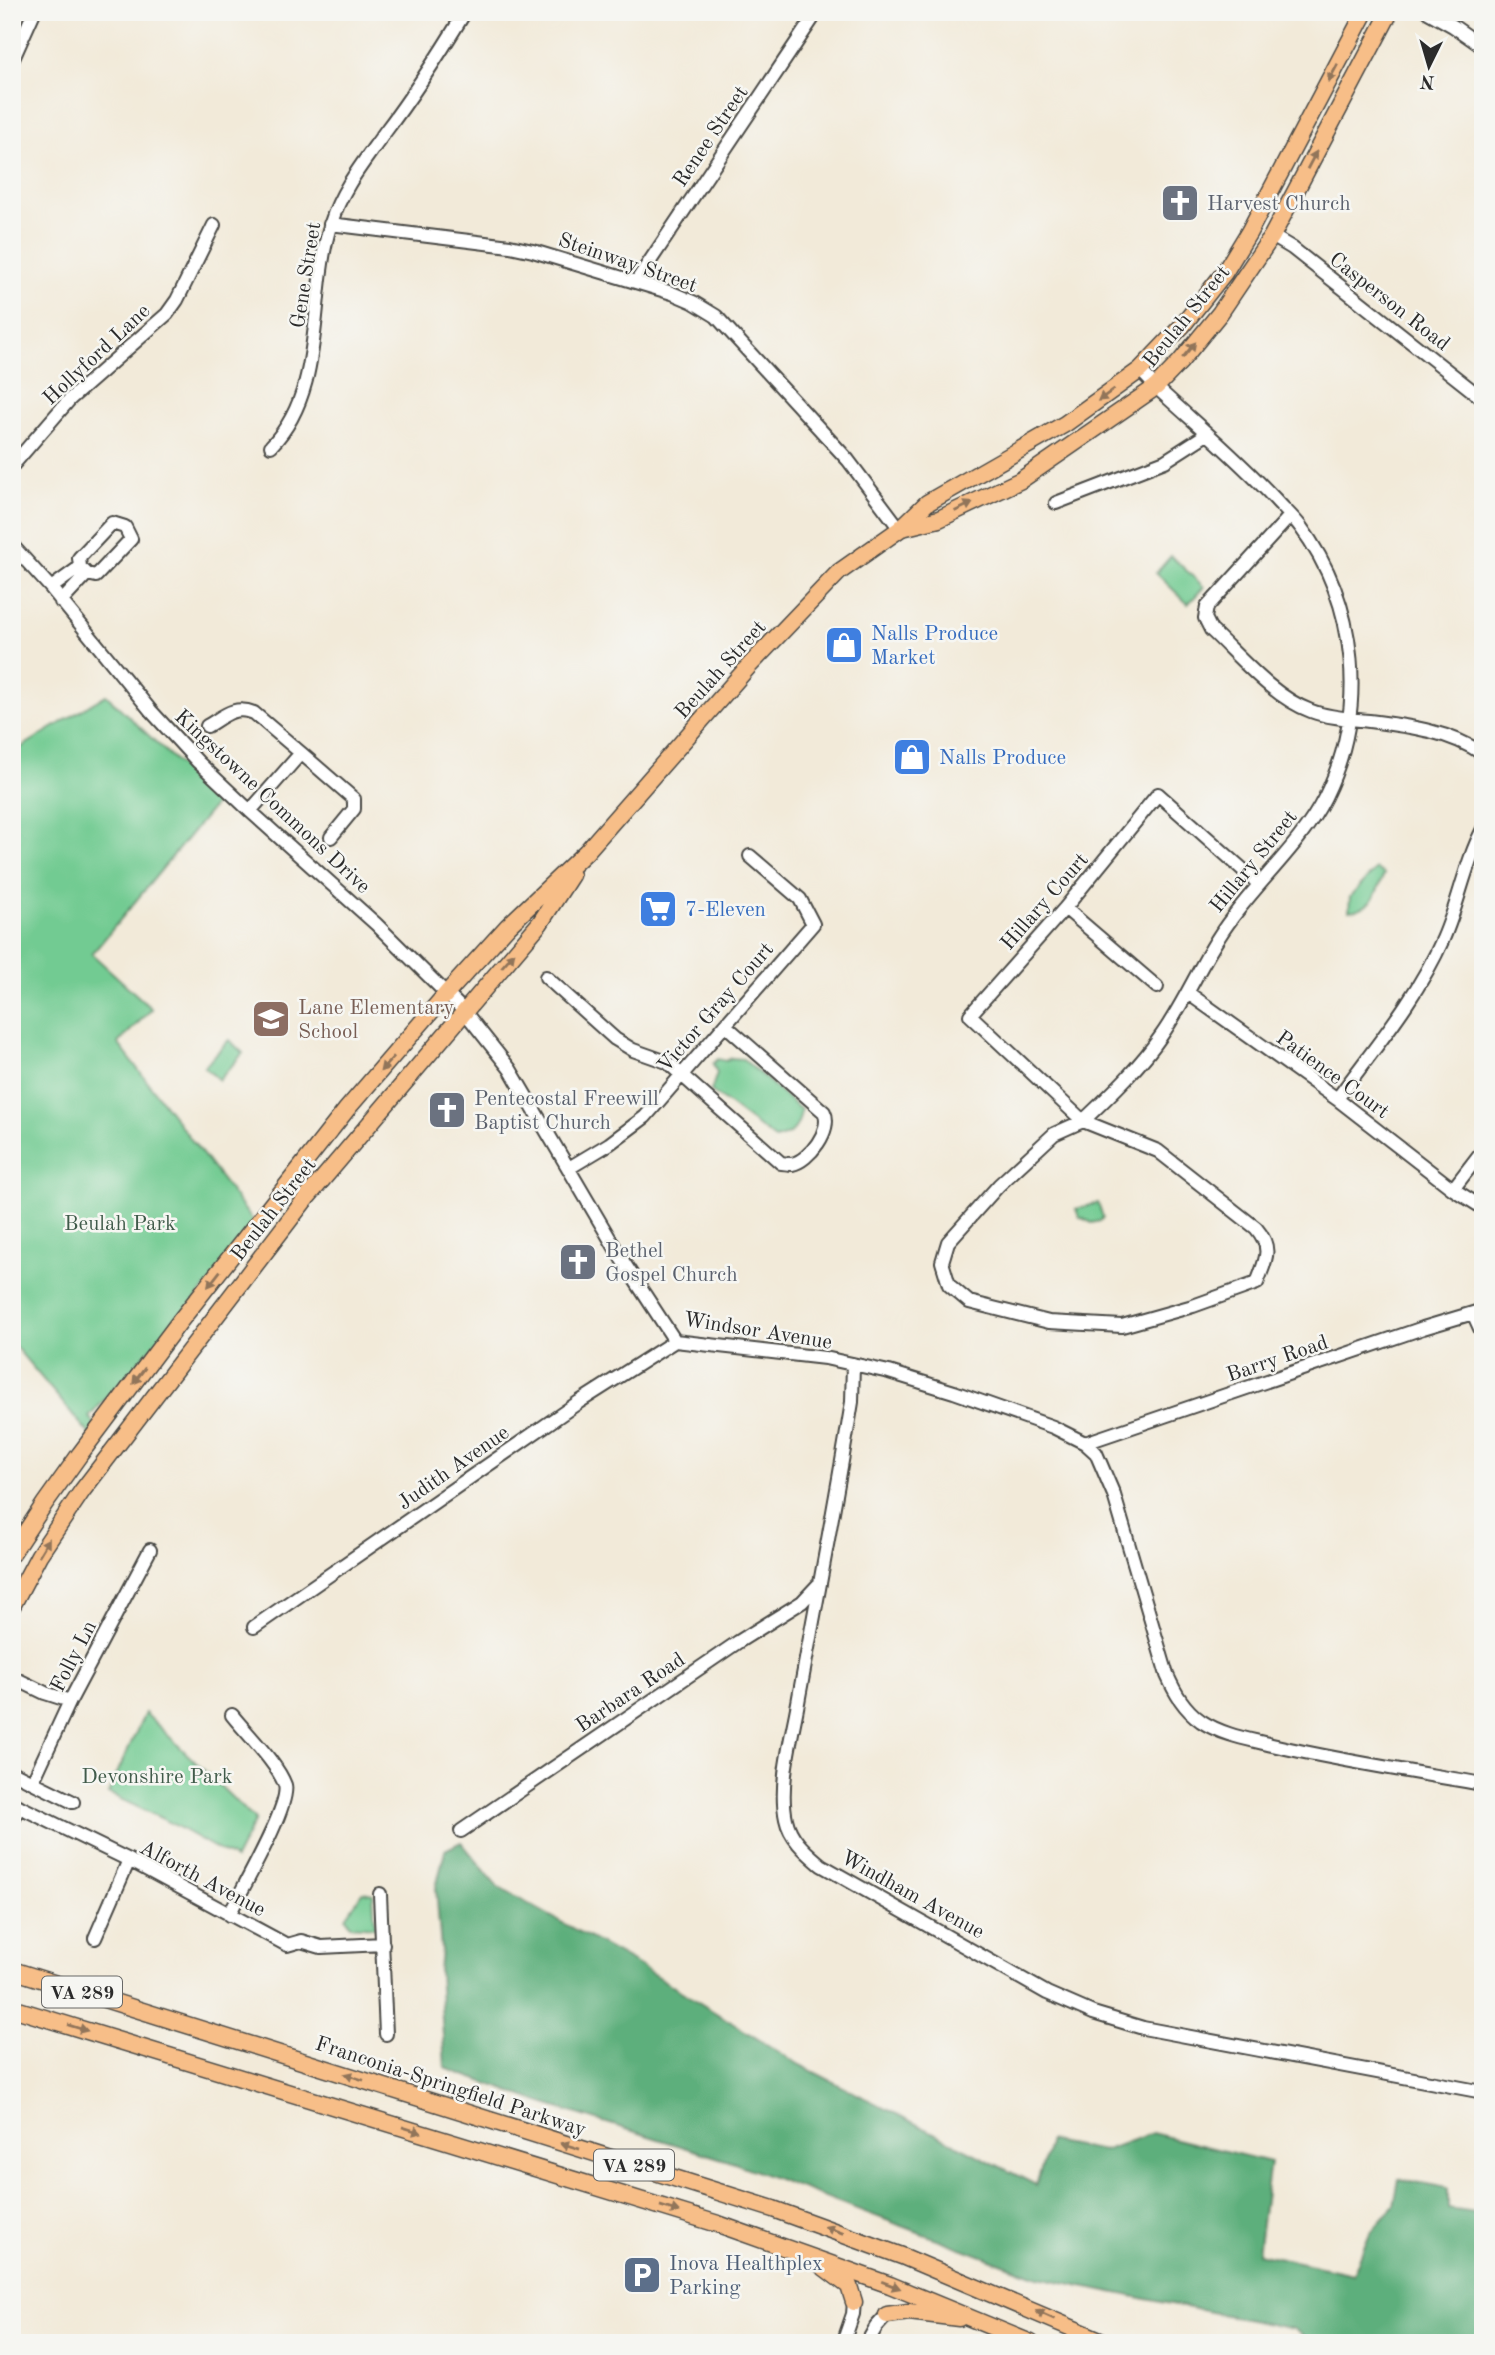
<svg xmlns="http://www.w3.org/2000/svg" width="1495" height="2355" font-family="'Old Standard TT',serif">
<rect width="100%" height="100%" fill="#f6f6f2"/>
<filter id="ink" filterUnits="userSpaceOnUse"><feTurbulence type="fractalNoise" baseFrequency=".0143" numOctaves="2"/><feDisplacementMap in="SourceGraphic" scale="14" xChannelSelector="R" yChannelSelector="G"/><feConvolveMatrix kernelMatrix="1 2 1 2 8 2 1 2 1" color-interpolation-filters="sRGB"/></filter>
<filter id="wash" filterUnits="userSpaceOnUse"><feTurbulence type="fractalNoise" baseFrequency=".00686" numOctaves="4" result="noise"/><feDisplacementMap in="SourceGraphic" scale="28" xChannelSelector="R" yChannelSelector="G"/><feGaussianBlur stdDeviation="1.57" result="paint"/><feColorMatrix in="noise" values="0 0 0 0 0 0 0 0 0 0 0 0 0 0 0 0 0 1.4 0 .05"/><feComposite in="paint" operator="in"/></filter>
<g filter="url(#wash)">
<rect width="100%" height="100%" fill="#f2ead9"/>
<path fill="#72cb92" stroke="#4e7b5e" stroke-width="2" d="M1171 556 1204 587 1188 604 1156 573Z
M106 695 218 801 92 954 152 1009 118 1043 259 1229 89 1417 98 1428 91 1436 12 1343V753Z
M1376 869 1384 874C1375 895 1374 908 1349 911L1350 897Z
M229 1040 243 1053 219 1080 204 1067Z
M731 1058 743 1059 801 1110C799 1128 792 1135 775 1139L711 1091 717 1073 713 1064 718 1059 726 1061Z
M1098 1203 1103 1217 1100 1221 1092 1223 1079 1217 1076 1209Z
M145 1713 255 1820 235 1859 169 1822 108 1793Z
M363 1892 373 1894 375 1927 350 1925 346 1917Z"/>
<path fill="#5daf7c" stroke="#446d54" stroke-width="2" d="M461 1842 498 1887 637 1964 800 2065 1036 2185 1050 2141 1103 2151 1152 2133 1270 2162 1258 2253 1353 2274 1370 2233 1394 2206 1399 2179 1448 2188V2209L1483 2214V2342L1312 2343 1294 2329 1038 2277 729 2161 539 2102 445 2068 439 1972 441 1949 436 1888 445 1850Z"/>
</g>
<g filter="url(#ink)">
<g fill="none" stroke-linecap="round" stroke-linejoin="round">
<defs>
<path id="minor" d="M1428 12 1453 26 1483 47
M12 61 34 12
M330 224 510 246 533 251 672 293 693 302 716 316 848 460 900 529
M1272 236 1292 248 1483 399
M636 282 817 12
M1140 370 1156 387C1196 424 1238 459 1275 499 1283 508 1293 517 1300 526 1358 604 1368 710 1325 797 1302 843 1262 877 1232 918 1204 954 1188 998 1161 1036 1139 1068 1111 1094 1083 1121L970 1015 1065 908 1158 794 1259 884
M271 446C327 389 308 295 331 223 342 188 364 162 385 132 414 94 440 53 465 12
M12 466 70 399 167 314 177 300 214 225
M1056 503 1165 461 1207 434
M1290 516 1207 607 1205 618 1211 630C1240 657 1273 697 1311 711 1330 718 1350 719 1369 721 1408 726 1450 731 1483 754
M12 545 51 588 151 711 198 762 250 811 376 924 464 1011 510 1069 624 1263 675 1341 825 1358 889 1372 954 1392 1053 1427 1085 1443 1096 1453 1114 1495 1167 1675C1175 1693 1184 1709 1201 1721 1222 1735 1248 1739 1272 1745 1341 1761 1413 1772 1483 1784
M51 588 80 567
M61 602 87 574 96 576 131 539 125 527 112 523 79 558 80 567 87 574
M207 726C224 716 234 705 254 713L301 753
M250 811 301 753 354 799V809L331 837
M1065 908 1157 987
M546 977 615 1039 633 1050 667 1062 781 1163C783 1163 789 1164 792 1164 809 1161 833 1129 824 1112L725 1025
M1188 993 1337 1099 1453 1189
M1337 1099C1375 1047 1417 998 1443 939 1459 903 1465 863 1483 829
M1083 1121 1158 1151 1256 1228C1274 1249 1265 1261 1257 1283L1193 1306 1122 1326 1049 1322 969 1302 949 1285 942 1262 948 1242 999 1185 1054 1134Z
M1483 1150 1453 1189 1483 1208
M569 1168 609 1144 645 1117 813 924 800 899 750 856
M1473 1313 1483 1335
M853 1364 852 1402C836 1500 817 1599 799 1697 793 1733 778 1783 786 1819 790 1839 806 1852 821 1865L1047 1993 1093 2013 1143 2028 1483 2092
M1085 1443 1423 1328 1483 1310
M254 1627 579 1402 675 1341
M12 1677 45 1693 70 1701
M12 1772 73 1802
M33 1781 70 1701 150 1550
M12 1803 129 1860 287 1945 301 1941 321 1947 383 1944
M12 1823 19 1806
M461 1831 738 1642 802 1602 818 1585
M380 1894 386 2034
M229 1915C240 1892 291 1805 285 1785 277 1763 247 1734 232 1715
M95 1938 129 1860
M843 2343 853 2314 854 2302
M867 2343 876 2327 887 2315"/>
<path id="major" d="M902 528 939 519 1021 480 1156 387 1180 362 1220 313 1272 236 1390 12
M12 1553 45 1503 80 1454 180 1321 347 1109 447 993 508 926 586 852 748 667 839 572 900 529 927 503 1065 424 1140 370 1182 326 1224 273 1249 232 1365 12
M12 1606 39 1555 82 1491 304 1201 540 923 571 875
M12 1970 773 2209 902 2256 1107 2343
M12 2008 718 2224 890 2285 1031 2343
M821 2265 849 2286 854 2302
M887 2315 909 2312 959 2318"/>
</defs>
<use href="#minor" stroke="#494845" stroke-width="16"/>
<use href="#major" stroke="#494845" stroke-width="19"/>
<use href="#minor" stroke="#fff" stroke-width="12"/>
<use href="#major" stroke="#f7be88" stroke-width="16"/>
</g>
<defs><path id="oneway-solid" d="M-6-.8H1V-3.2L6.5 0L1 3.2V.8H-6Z" transform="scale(1.75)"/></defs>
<g fill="#91745a">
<use href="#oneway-solid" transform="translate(1333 73) rotate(118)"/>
<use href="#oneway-solid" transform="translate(1312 160) rotate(-62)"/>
<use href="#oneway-solid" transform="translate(1189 350) rotate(-50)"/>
<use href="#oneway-solid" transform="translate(1106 395) rotate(144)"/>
<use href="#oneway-solid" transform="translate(964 507) rotate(-26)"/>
<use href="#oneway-solid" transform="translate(508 960) rotate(-49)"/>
<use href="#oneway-solid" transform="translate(387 1064) rotate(132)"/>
<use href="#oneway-solid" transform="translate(214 1279) rotate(128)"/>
<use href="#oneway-solid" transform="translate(139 1376) rotate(127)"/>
<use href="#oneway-solid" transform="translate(44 1547) rotate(-59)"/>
<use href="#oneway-solid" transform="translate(78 2028) rotate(17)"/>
<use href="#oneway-solid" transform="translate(354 2077) rotate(-162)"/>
<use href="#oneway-solid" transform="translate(412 2130) rotate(17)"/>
<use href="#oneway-solid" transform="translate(570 2146) rotate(-163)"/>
<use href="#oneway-solid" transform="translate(670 2209) rotate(17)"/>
<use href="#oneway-solid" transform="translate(834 2230) rotate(-160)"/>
<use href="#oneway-solid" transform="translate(891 2285) rotate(21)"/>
<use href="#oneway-solid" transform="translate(1045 2315) rotate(-156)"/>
</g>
</g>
<defs>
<symbol id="church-square" viewBox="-11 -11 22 22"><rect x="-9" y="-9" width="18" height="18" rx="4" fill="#6b7280" stroke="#f6f6f2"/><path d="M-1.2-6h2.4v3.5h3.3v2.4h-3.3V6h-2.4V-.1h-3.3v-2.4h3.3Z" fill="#fff"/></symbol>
<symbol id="shop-square" viewBox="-11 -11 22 22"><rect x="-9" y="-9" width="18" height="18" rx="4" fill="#3f7fe0" stroke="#f6f6f2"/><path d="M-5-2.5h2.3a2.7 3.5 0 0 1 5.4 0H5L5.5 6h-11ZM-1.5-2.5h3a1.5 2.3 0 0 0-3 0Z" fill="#fff"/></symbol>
<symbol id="supermarket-square" viewBox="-11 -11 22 22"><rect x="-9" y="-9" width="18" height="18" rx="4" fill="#3f7fe0" stroke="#f6f6f2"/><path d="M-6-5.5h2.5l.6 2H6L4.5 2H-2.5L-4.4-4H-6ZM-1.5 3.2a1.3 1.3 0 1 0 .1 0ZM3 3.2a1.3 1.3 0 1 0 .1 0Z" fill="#fff"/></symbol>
<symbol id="school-square" viewBox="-11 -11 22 22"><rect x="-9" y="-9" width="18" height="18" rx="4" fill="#8d6e63" stroke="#f6f6f2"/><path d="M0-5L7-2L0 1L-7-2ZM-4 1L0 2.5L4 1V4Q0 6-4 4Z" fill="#fff"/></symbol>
<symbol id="parking-square" viewBox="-11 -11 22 22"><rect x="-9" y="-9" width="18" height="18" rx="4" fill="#5c6f8a" stroke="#f6f6f2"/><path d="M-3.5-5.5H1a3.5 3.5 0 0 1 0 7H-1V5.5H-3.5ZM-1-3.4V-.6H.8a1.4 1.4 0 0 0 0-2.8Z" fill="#fff"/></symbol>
</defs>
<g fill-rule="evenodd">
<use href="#church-square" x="1158" y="181" width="44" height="44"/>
<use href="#shop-square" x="822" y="623" width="44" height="44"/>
<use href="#shop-square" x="890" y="735" width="44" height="44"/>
<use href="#supermarket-square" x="636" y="887" width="44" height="44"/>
<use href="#school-square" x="249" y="997" width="44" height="44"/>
<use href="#church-square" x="425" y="1088" width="44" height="44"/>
<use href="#church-square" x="556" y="1240" width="44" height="44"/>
<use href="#parking-square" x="620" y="2253" width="44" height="44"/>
</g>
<g text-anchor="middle" stroke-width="5" stroke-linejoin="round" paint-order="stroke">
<g fill="#f6f6f2" stroke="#686867" stroke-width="2">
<rect x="42" y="1976.5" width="80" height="31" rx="5"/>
<rect x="594" y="2149.5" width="80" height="31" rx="5"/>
</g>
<g font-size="19" font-weight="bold" fill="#2b2b2b">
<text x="82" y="1999">VA 289</text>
<text x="634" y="2172">VA 289</text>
</g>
<g font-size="21" fill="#2b2b2b" stroke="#f6f6f2">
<text transform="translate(710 136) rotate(-56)" y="7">Renee Street</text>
<text transform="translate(628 262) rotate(19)" y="7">Steinway Street</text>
<text transform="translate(305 275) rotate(-81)" y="7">Gene Street</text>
<text transform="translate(1390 301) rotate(38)" y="7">Casperson Road</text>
<text transform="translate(1186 316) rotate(-51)" y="7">Beulah Street</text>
<text transform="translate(96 354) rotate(-43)" y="7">Hollyford Lane</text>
<text transform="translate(720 669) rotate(-48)" y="7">Beulah Street</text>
<text transform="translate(273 801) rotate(43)" y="7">Kingstowne Commons Drive</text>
<text transform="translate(1253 861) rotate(-51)" y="7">Hillary Street</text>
<text transform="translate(1044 901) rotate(-49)" y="7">Hillary Court</text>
<text transform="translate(715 1007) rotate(-49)" y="7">Victor Gray Court</text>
<text transform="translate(1333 1074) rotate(36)" y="7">Patience Court</text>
<text transform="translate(273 1209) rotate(-52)" y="7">Beulah Street</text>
<text transform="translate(758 1330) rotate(9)" y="7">Windsor Avenue</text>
<text transform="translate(1277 1358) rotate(-19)" y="7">Barry Road</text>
<text transform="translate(453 1467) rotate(-35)" y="7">Judith Avenue</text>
<text transform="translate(73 1656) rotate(-63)" y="7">Folly Ln</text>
<text transform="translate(630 1692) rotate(-34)" y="7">Barbara Road</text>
<text transform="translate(203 1878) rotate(28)" y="7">Alforth Avenue</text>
<text transform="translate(913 1894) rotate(29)" y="7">Windham Avenue</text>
<text transform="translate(451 2086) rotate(18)" y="7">Franconia-Springfield Parkway</text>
</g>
<g font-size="21" fill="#5b616d" stroke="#f6f6f2" text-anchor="start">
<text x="1207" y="210">Harvest Church</text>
<text x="474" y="1105">Pentecostal Freewill<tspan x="474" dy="24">Baptist Church</tspan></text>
<text x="605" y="1257">Bethel<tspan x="605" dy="24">Gospel Church</tspan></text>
</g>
<g font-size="21" fill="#366cbe" stroke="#f6f6f2" text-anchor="start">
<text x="871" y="640">Nalls Produce<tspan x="871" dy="24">Market</tspan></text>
<text x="939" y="764">Nalls Produce</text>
<text x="685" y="916">7-Eleven</text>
</g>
<g font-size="21" fill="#785e54" stroke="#f6f6f2" text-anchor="start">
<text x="298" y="1014">Lane Elementary<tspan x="298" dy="24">School</tspan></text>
</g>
<g font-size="21" fill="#405b4a" stroke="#f6f6f2">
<text x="120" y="1230">Beulah Park</text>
<text x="157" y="1783">Devonshire Park</text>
</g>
<g font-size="21" fill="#4e5e75" stroke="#f6f6f2" text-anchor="start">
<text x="669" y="2270">Inova Healthplex<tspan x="669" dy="24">Parking</tspan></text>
</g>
</g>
<rect width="1495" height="2355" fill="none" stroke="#f6f6f2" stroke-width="42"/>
<g transform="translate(1429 66) rotate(185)" stroke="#f6f6f2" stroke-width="5" paint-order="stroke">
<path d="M0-5L12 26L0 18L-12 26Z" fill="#2b2b2b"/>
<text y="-10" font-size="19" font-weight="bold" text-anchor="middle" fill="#2b2b2b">N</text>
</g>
</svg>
